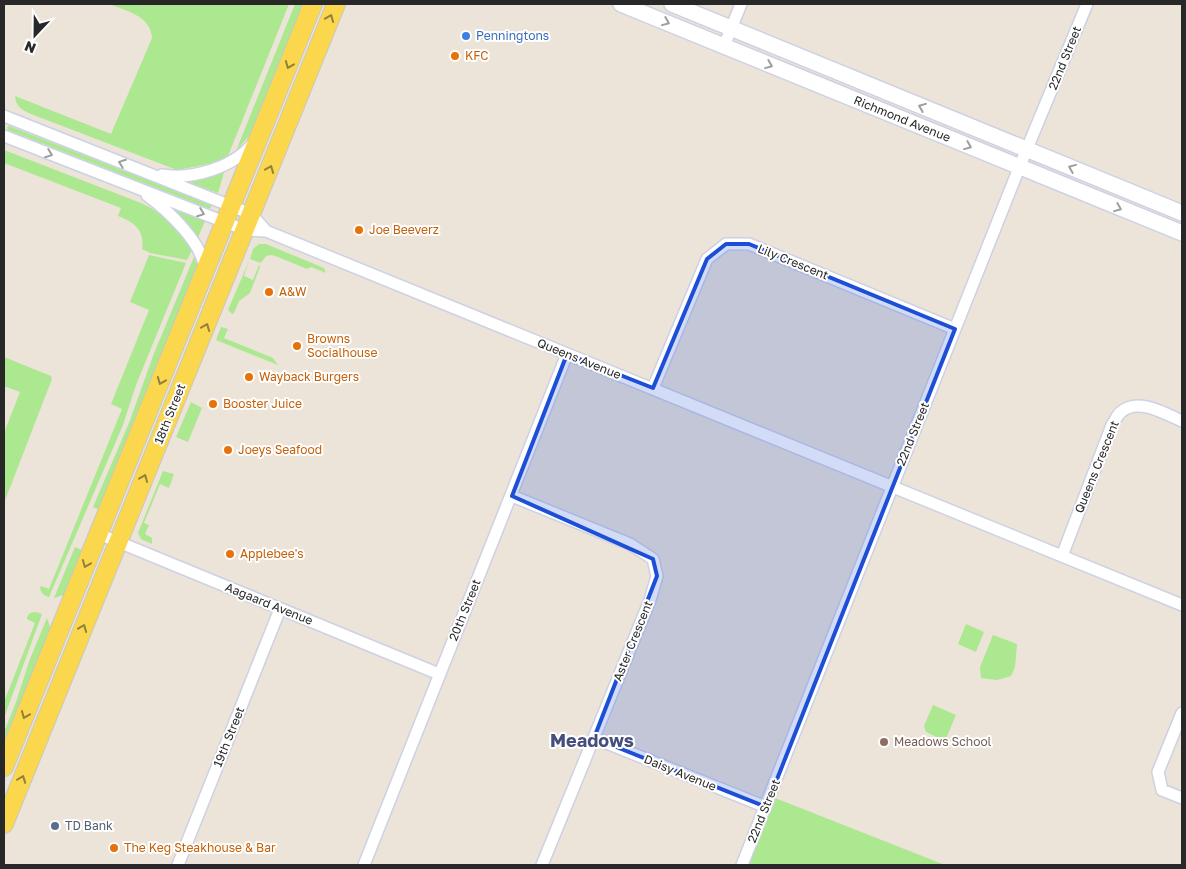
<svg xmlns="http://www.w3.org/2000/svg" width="1186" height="869" font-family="'Golos Text',sans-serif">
<rect width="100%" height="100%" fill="#ece4d8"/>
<path fill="#abe88f" d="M109 4H289L228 156 214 163 177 170 31 114C22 110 16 107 15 96L111 134 152 38C151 16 127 11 109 4Z
M295 4H306L254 130 236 151Z
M8 126H9L212 205 210 209 8 130 7 128Z
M4 150 141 203C163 213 179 229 192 250L187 260 150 253 142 249C145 230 134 222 118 216L121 208 4 163Z
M225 169 218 193 188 182V179Z
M172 208 205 221 197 240 171 210Z
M259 244H266L324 268 326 273 311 267 307 269 278 257 272 255 266 256 261 263 250 259 253 249Z
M149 255 186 263 136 385 123 425 49 597C44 596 41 593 40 588L41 586 49 589 122 409 111 404 149 310 130 302Z
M194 257 198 266 100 510 93 507 129 423 153 356Z
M249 261 244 276 253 280 259 265 260 267 250 293 239 301 234 313 232 314 228 310Z
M221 327 228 329 224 338 273 358 278 365 216 340Z
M4 357 51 376 52 379 4 503V433L20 392 4 386Z
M191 402 202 408 188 442 176 437Z
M163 471 174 474 169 488 160 484 144 523 149 525 145 534 152 538V544L141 539 138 533Z
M75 547 84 551 68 590 63 595 54 598Z
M35 612 42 614 4 718V702L35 623 27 619V617L30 613Z
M47 618 51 630 4 748V732L16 702 30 659Z
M966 624 984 632 976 652 958 644Z
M993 635 1017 644 1015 667 1011 676 997 680 981 678 980 667Z
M933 705 956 715 945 741 926 732 924 726Z
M770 796 945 865H742Z"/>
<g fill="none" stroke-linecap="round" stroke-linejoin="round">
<defs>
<path id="minor" d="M724 46 741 4
M4 116 251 214 266 231
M4 136 245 230 266 231 1182 605
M162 175C193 180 235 167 254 142
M147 195C166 209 207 246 204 272
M653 388 707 259 726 244H749L955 329
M512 496 630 544 653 559 657 576 650 600 542 865
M99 534 439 674
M1062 556 1112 425C1115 421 1117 415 1121 412 1138 397 1166 414 1182 421
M1182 713 1158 772 1162 790 1182 798
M594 738 766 807
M178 865 280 609
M364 865 567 354
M742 865 1019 168 1087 4"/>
<path id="secondary" d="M621 4 1182 233
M672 4 1182 213"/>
<path id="primary" d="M4 767 313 4
M4 824 336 4"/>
</defs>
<use href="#minor" stroke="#cdd1e3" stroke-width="14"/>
<use href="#secondary" stroke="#cdd1e3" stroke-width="18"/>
<use href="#primary" stroke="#c7c7c7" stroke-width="20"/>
<use href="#minor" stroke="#fff" stroke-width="11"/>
<use href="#secondary" stroke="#fff" stroke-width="15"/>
<use href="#primary" stroke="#fbd74e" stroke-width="18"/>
</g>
<defs><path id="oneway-chevron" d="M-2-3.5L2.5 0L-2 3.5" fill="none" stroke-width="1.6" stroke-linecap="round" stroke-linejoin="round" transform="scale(1.25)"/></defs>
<g stroke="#92803b">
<use href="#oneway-chevron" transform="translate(330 18) rotate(-68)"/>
<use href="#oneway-chevron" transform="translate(289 65) rotate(112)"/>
<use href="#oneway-chevron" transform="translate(270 169) rotate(-68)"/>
<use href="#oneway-chevron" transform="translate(206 327) rotate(-68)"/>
<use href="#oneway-chevron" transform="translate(161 381) rotate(112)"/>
<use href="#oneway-chevron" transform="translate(144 478) rotate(-68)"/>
<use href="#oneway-chevron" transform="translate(86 564) rotate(112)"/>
<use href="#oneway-chevron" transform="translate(83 628) rotate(-68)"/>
<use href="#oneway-chevron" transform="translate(25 715) rotate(112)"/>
<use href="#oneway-chevron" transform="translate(22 779) rotate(-69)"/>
</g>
<g stroke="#9e9e9e">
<use href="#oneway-chevron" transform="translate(666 22) rotate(22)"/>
<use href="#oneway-chevron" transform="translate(769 65) rotate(22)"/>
<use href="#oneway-chevron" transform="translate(922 107) rotate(-158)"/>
<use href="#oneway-chevron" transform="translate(968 146) rotate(22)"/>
<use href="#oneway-chevron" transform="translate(49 154) rotate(21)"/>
<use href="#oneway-chevron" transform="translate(122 163) rotate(-159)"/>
<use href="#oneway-chevron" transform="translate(1072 168) rotate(-158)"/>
<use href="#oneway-chevron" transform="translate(1118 208) rotate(22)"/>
<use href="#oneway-chevron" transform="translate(201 213) rotate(21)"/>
</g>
<path fill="#1d4ed8" fill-opacity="0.2" stroke="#1d4ed8" stroke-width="4" stroke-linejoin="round" d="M726 244H749L955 329 766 807 594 738 657 576 653 559 512 496 567 354 653 388 707 259Z"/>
<circle fill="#3f7fe0" stroke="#fff" stroke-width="2" cx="466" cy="36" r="5"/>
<g fill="#e8710a" stroke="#fff" stroke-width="2">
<circle cx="455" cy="56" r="5"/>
<circle cx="359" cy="230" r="5"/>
<circle cx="269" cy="292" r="5"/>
<circle cx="297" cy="346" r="5"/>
<circle cx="249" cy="377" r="5"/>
<circle cx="213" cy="404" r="5"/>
<circle cx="228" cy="450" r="5"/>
<circle cx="230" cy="554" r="5"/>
<circle cx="114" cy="848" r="5"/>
</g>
<circle fill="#8d6e63" stroke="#fff" stroke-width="2" cx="884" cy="742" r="5"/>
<circle fill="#5c6f8a" stroke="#fff" stroke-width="2" cx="55" cy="826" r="5"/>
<g text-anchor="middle" stroke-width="4" stroke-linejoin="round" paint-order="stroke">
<g font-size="12" fill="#366cbe" stroke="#fff" text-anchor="start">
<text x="476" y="40">Penningtons</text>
</g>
<g font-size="12" fill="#c56008" stroke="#fff" text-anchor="start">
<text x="465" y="60">KFC</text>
<text x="369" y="234">Joe Beeverz</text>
<text x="279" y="296">A&amp;W</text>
<text x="307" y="343">Browns<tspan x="307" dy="14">Socialhouse</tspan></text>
<text x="259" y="381">Wayback Burgers</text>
<text x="223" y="408">Booster Juice</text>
<text x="238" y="454">Joeys Seafood</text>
<text x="240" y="558">Applebee's</text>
<text x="124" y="852">The Keg Steakhouse &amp; Bar</text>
</g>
<g font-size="12" fill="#282828" stroke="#fff">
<text transform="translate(1065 58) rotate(-68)" y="4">22nd Street</text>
<text transform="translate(902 119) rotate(22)" y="4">Richmond Avenue</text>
<text transform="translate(793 262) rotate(22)" y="4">Lily Crescent</text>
<text transform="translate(579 359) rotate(22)" y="4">Queens Avenue</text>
<text transform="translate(170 414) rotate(-68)" y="4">18th Street</text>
<text transform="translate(913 434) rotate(-68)" y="4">22nd Street</text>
<text transform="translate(1097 467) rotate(-68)" y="4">Queens Crescent</text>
<text transform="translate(269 604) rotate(22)" y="4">Aagaard Avenue</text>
<text transform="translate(465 610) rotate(-68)" y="4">20th Street</text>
<text transform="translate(633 641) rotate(-68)" y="4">Aster Crescent</text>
<text transform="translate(229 737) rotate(-68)" y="4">19th Street</text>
<text transform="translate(680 773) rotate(22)" y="4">Daisy Avenue</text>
<text transform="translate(764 811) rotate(-68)" y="4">22nd Street</text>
</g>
<g font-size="12" fill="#785e54" stroke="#fff" text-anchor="start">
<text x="894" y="746">Meadows School</text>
</g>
<g font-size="12" fill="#4e5e75" stroke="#fff" text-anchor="start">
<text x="65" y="830">TD Bank</text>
</g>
<g font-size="18" font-weight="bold" fill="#454e7c" stroke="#fff">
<text x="592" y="747">Meadows</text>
</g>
</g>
<rect width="1186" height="869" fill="none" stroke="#282828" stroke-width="10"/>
<g transform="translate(35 35) rotate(202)" stroke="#ffffff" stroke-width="4" paint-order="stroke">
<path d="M0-4L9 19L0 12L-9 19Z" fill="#282828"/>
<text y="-8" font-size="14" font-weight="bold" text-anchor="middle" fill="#282828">N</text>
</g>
</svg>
